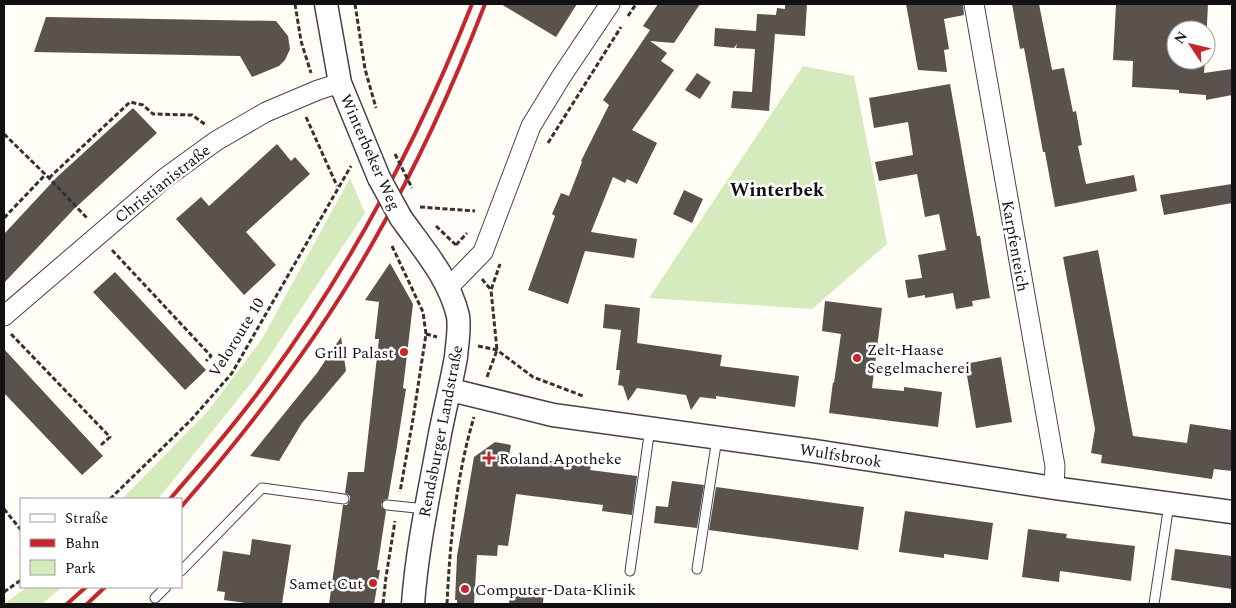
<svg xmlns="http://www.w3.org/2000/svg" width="1236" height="608" font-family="Spectral,serif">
<rect width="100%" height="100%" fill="#fffdf5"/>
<path fill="#d5ebbd" d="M803 66 854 76 887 244 812 309 649 298Z
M350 178 365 213 255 378 158 499H122L208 411 262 339Z
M27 587H62L42 604H4Z"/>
<path fill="#5a524d" d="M501 4H577L556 37Z
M658 4H700L674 43 650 41 667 53 661 61 674 70 632 130 657 143 637 184 627 179 625 183 613 177 591 232 637 239 634 258 585 251 568 304 528 290 555 216 552 214 561 193 569 196 582 162 581 161 609 105 603 100 650 30 643 26Z
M785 4H807L805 36 775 34 769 111 731 108 733 91 752 92 755 49 736 48 737 44 734 48 714 46 715 28 756 31 757 14 776 15 777 8 785 9Z
M906 4H963L964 15 944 19 949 49 944 50 947 72 918 70Z
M1012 4H1039L1052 70 1064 68 1073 112 1076 111 1082 145 1078 146 1086 184 1134 175 1137 191 1055 207 1045 152H1043L1024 48 1020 49Z
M1116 4H1208L1206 44V30H1176V60H1205L1204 73 1232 69V95L1206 100V95L1179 93V90L1132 87 1133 61 1113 60Z
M46 17 276 21 288 36 290 49 285 60 279 66 252 77 240 56 34 52Z
M697 73 711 82 700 99 685 90Z
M950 84 977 236H980L990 298 972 301 973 306 956 309 953 293 925 298V295L908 298 905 280 922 278 918 255 946 250 939 214 925 217 917 174 879 181 875 162 913 155 908 122 874 128 869 98Z
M133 108 157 133 74 209 4 283V234L58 176Z
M277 144 291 161 295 157 310 174 246 232 276 265 244 295 176 219 201 197 209 206Z
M1232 184V203L1164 215 1160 195Z
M684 190 703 199 692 223 673 214Z
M1098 250 1133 436 1187 443 1190 424 1232 430V471L1214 469 1212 479 1101 463 1102 455 1091 453 1095 429 1063 257Z
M390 263 413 304 403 388 406 389 397 446 388 499 384 500 381 504 382 508 386 511 377 570H380L374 604H329L343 505H347L350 500V496L345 493 348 472H364L379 339H375V337L379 302 365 300Z
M115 272 206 370 185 390 93 292Z
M825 301 882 308 872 388 904 391V387L942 392 938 427 829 413 833 382 834 383 841 334 822 331Z
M605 304 640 308 637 343 722 355 720 366 799 376 795 407 716 396V399L700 397 691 410 686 395 637 388 628 401 623 386 618 385 620 370H616L621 330 603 328Z
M341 337 346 371 302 423 279 461 250 456 317 373Z
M4 349 103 456 82 475 4 393Z
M1001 357 1012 422 976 428 965 364Z
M495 442 511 445 509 456 591 466 590 470 637 476 632 515 602 511 603 505 516 494 508 546 498 545 497 556 477 555 474 604H457V600H455L457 556 474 457Z
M672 481 704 485 697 528 654 523 656 506 668 507Z
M716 487 864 507 858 550 709 530Z
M905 511 993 523 988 560 944 554V558L899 552Z
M1028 529 1067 534 1066 538 1135 546 1131 581 1060 571 1059 582 1022 577Z
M252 539 291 545 282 604H253L224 600 225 592 217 591 223 551 250 555Z
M1175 549 1232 556V589L1171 580Z
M510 587 544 589 543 604H509Z"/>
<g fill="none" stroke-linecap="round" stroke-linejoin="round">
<defs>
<path id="service" d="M387 505 426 509
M697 569 717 438
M181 571 262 488 344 499
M630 571 650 428
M155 598 166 587
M1154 604 1169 504"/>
<path id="minor" d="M974 4 1055 466 1054 488
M449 287 483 252 531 126 561 77 610 4
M4 316 165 178 216 141 266 112 318 90 340 83"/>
<path id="tertiary" d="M326 4 340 83 379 178
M401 218C423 249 449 278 458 316 460 329 457 344 456 357 451 385 444 412 439 439 429 494 417 548 413 604
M451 390 553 415 814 451 1054 488 1232 512"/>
</defs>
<use href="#service" stroke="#444" stroke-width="11"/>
<use href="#minor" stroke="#444" stroke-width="21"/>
<use href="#tertiary" stroke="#444" stroke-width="25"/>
<path stroke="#333" stroke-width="3" stroke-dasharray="5 2.5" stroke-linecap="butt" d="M295 4 301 41 311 73
M355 4 365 69 376 108
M628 16 636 4
M306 117 337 186
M4 134 49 178 88 219
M548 143 621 27
M49 178 130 102 143 105 153 114 192 115 206 125
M420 207 475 211
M4 218 45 175
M436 226 457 246
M456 245 467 233
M392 246 423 312 426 334 413 419 400 492
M112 250 211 356 206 361
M482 279 491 290
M11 334 110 437 101 445
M426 334 437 337
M478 346 497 350 533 377 583 396
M487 377 497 350 491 290 500 264
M110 499 191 420 232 373 351 166
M4 509 21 530
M4 592 21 580
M383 604 386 577 395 521
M447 604C450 542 456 477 474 417"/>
<use href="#service" stroke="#fff" stroke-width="9"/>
<use href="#minor" stroke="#fff" stroke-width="19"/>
<use href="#tertiary" stroke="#fff" stroke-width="22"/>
<path stroke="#c4262e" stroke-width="4" d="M170 499C203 461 236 423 266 382 352 265 419 138 472 4
M181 507C254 423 322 334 376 237 419 162 454 84 485 4
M67 604 86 587
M87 604 105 587"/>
<defs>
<path id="tertiary-bridge" d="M379 178 401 218"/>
</defs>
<use href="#tertiary-bridge" stroke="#444" stroke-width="25" stroke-linecap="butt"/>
<path stroke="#333" stroke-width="3" stroke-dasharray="5 2.5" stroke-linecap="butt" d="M395 154 412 188"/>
<use href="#tertiary-bridge" stroke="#fff" stroke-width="22"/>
</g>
<g fill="#c4262e" stroke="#fff" stroke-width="2">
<circle cx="404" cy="352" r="5"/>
<circle cx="857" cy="358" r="5"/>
<path d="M486.5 450.5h5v5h5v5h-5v5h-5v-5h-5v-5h5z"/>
<circle cx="373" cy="583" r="5"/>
<circle cx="465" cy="589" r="5"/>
</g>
<g text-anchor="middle" stroke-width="5" stroke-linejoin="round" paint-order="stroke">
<g font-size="16" fill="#111" stroke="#fff">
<text transform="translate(371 152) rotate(66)" y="6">Winterbeker Weg</text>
<text transform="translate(162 183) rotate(-38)" y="6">Christianistraße</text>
<text transform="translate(1016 246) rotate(80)" y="6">Karpfenteich</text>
<text transform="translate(236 337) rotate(-58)" y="6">Veloroute 10</text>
<text transform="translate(440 431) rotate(-79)" y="6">Rendsburger Landstraße</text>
<text transform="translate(841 455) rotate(9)" y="6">Wulfsbrook</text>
</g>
<g font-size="16" fill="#111" stroke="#fff" text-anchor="start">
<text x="867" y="355">Zelt-Haase<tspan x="867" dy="18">Segelmacherei</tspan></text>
<text x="394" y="358" text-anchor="end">Grill Palast</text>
<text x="499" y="464">Roland Apotheke</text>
<text x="363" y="589" text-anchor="end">Samet Cut</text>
<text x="475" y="595">Computer-Data-Klinik</text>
</g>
<g font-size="19" font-weight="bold" fill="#111" stroke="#fff">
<text x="777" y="196">Winterbek</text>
</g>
</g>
<rect width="1236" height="608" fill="none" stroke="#111111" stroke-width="10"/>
<rect x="20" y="498" width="162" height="90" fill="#ffffff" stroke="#a0a0a0"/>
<rect x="30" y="514" width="25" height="8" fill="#ffffff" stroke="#a0a0a0"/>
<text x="65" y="523" font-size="15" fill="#111111">Straße</text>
<rect x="30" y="539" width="25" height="8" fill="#c4262e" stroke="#a0a0a0"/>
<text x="65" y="548" font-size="15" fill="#111111">Bahn</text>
<rect x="30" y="560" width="25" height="15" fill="#d5ebbd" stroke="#a0a0a0"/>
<text x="65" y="573" font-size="15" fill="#111111">Park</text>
<g transform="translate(1191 45) rotate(305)"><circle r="24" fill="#ffffff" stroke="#a0a0a0"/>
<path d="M0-4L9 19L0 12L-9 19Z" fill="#c4262e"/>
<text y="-8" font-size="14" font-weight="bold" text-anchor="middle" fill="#111111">N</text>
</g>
</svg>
